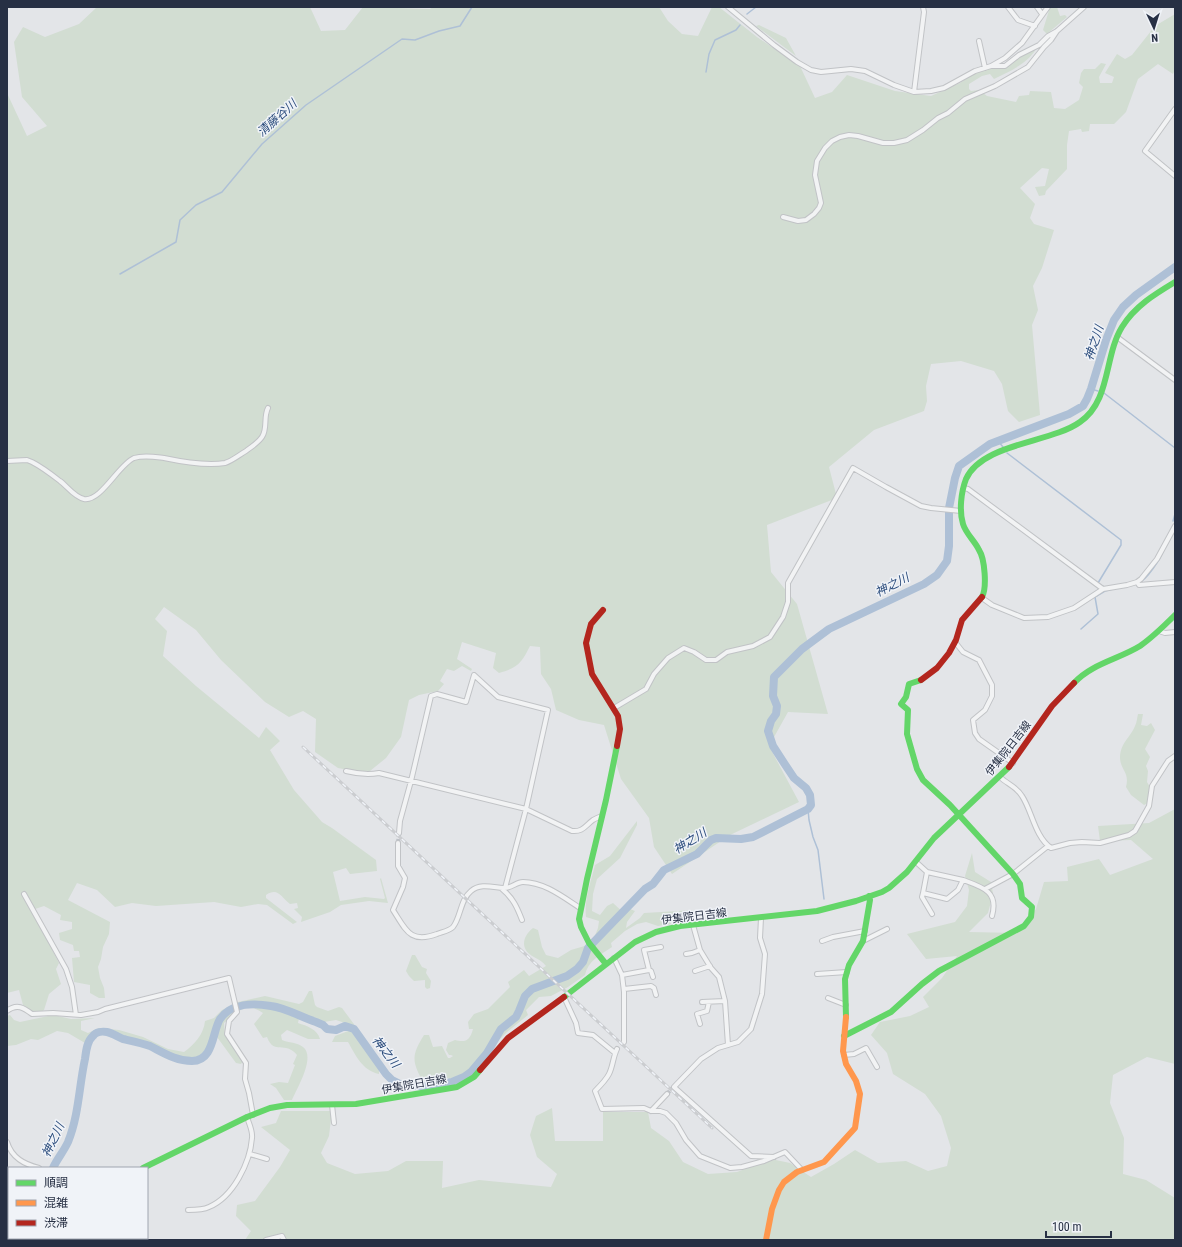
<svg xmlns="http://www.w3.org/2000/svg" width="1182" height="1247" font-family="'Roboto Condensed','Noto Sans JP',sans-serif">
<rect width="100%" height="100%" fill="#e3e5e8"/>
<path fill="#d2ddd2" d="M97 7H310L321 31 345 30 363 7 430 9 433 7H659L668 21 682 34 698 36 712 7H719L757 37 800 66 815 98 832 92 847 75 895 91 931 96 960 83 978 71 992 67 1006 68 1021 55 1036 49C1027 64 1010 71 994 79L990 74 982 76 969 84V89L971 91 979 90 987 96 1016 102 1019 96 1029 95 1030 91 1051 92 1054 108 1065 109 1079 100 1083 87 1079 83 1081 73 1084 69H1095L1101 63 1106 64 1099 77 1100 83H1112L1114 77 1105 73 1117 54 1125 59 1132 55 1155 26 1175 14V70L1173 74 1158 64 1138 79 1126 112 1114 124H1090L1089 131 1082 132 1081 129 1069 131 1067 145V169L1046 191 1045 195 1039 196 1035 187 1045 186 1049 169 1042 168 1020 188 1035 204 1030 218 1034 224 1054 230 1042 268 1033 286 1038 310 1032 325 1040 415 1019 422 1008 411 1002 384 994 371 961 361 931 364 926 386 927 401 924 411 874 430 829 467 837 498 767 525 771 572 797 604 828 714 788 712 769 746 799 802 730 835 672 874 654 847 649 818 621 779 604 725 579 720 556 710 551 689 541 674 540 647 530 646C522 662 518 668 499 673L493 668 496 653 462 642 457 659 472 669 471 671 462 666 454 671 447 669 440 681 444 684 438 691 419 695 409 700 401 737 386 758 370 771 359 772 338 768 315 752 316 719 303 711 289 717 265 702 221 660 196 630 164 607 155 619 167 631 163 656 196 686 259 738 266 727 280 741 270 750 294 790 322 822 332 828 376 860 377 871 350 874 346 868 333 872 340 901 365 897 384 899 385 898 380 879 381 878 388 903 369 901 341 905 330 912 301 922 302 917 294 909 298 908 297 903 290 904C281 897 278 887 266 895V898L297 922 293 924 267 905 258 904 241 907 214 902 156 906 132 903 115 907 97 890 77 883 68 900 110 922 109 934 103 947 101 959 98 967 100 978 104 988 105 998H99L90 993V985L74 982 72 958 80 957 79 951H74L73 945 60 940 59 933 72 929V922L60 920 61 915 44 906 35 909 23 893 59 963 56 969 61 984 49 994 44 1010 39 1013 33 1012 23 1005 19 990 7 993V93L27 136 47 126 22 97 14 42 23 27 45 37 79 24Z
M1050 7H1057L1060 16 1065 15 1067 17 1047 34 1043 30Z
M759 25 786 38 796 56 756 26Z
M1138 714H1143L1141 725 1147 726 1151 723 1155 730 1145 749 1150 757 1146 766 1148 771 1147 782 1150 787 1148 803 1144 805 1131 795 1126 787C1130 772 1120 770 1120 757 1121 742 1130 738 1135 726 1137 722 1137 718 1138 714Z
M1175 809V1064L1147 1057 1113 1075 1110 1103 1124 1138 1123 1174 1146 1180 1175 1198V1240H245L251 1231 236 1216 237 1205 255 1201 280 1167 290 1150 261 1127 276 1123 281 1111H332L329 1136 321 1153 327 1163 355 1174 388 1171 406 1161H443L442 1188 479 1180 551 1187 557 1174 537 1157 530 1135 536 1116 552 1108 555 1141H603V1112H648L651 1128 669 1141 683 1162 708 1174 737 1172 771 1159 790 1163 811 1177 834 1164 855 1150 878 1163 906 1161 928 1171 947 1166 951 1148 941 1116 925 1094 893 1074 887 1053 871 1035 880 1022 910 1016 929 1007 923 997 942 978 957 956 926 959 907 934 955 922 967 906 969 890 965 876 972 853 975 872 991 882 993 894 988 913 969 932 1018 933 1036 909 1044 882 1068 881 1067 867 1099 859 1110 875 1153 859 1131 840 1100 841 1098 826 1149 823Z
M637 821V825L620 858 597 879 593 894 592 911 600 915 607 906 613 903 625 914 630 909 635 911 627 922 626 928 640 918 644 913 696 910 668 915 671 924 658 926 646 922 637 924 625 931 611 943 612 947C600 955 588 961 585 975L568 987 551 996 539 997 526 1010 528 1015 507 1032 467 1072 458 1077 423 1082C412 1061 411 1056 424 1035H429L433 1047 442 1046 448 1058H450L453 1056 451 1055H449L446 1050 448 1043 455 1040C466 1043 470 1040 473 1029H469L468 1022 474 1014 488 1009 510 987 508 982 524 970 529 976 546 966C540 957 525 957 524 944 524 937 528 932 533 928L538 930 542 947 546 955 558 958 571 950 588 945 594 938 598 928 599 921 586 917C584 899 591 882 595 865L610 856Z
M412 955H415L422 967 427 969 426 973 431 981 430 988 427 989 425 987V980L414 981 409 976 406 971Z
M309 991H312L315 1005 317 1007 328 1011 339 1007 342 1008 362 1035 367 1050 379 1067V1074C362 1070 356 1056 348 1042H332L335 1036 351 1030 348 1024 336 1020 324 1022 312 1019 299 1018 298 1023C307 1026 317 1029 320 1039H308L287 1030 281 1035 282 1040C289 1043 297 1042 303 1047 316 1057 297 1088 292 1100H284L276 1088 270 1084 279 1082 288 1083 295 1065 293 1064 297 1055C285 1040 274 1056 267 1037L263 1038 254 1024 263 1013C246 1001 237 1012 224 1023L225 1036 243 1061 241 1064 236 1063 217 1037C209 1042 205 1053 197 1057 184 1064 155 1047 142 1042 131 1038 120 1035 109 1031 95 1030 92 1032 85 1043L68 1033 57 1031 38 1040 31 1039 16 1045 7 1046V1016L10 1015 14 1020 20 1022 53 1015 71 1019 95 1018 81 1021V1030L88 1033 99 1028 119 1030 143 1037 168 1049 184 1052C194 1045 204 1034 205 1021L214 1018 222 1010 238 1002 265 996 299 1004 303 1002Z"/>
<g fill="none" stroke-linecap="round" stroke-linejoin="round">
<path stroke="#aec0d6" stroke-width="1.5" d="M747 14 756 7
M706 72 709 54 715 40 736 30 740 25
M120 274 176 242 180 220 196 205 222 192 262 144 306 105 402 39 415 40 439 31 460 26 472 7
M1091 389 1098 391
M1104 393 1175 448
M998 441 1003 447
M1007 453 1121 540V545L1098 583 1104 587
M1173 521 1175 514
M1138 583C1147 580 1161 558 1164 549
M1081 629 1098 614 1095 597 1105 591 1113 589
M808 809 809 820 813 837 818 850 824 899"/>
<path stroke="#aec0d6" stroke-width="8" d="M53 1168C57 1159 64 1151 68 1142 79 1115 79 1086 85 1059 86 1051 87 1041 93 1036 96 1032 102 1031 107 1032 112 1033 118 1037 123 1039 132 1041 142 1043 150 1046 164 1053 176 1061 192 1061 214 1061 212 1032 220 1019 231 1003 254 1003 271 1006 286 1008 301 1017 316 1022L323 1025 327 1029 336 1030 345 1026 354 1029 386 1074 392 1080 400 1084 421 1086H430L452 1082 464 1077 471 1072 487 1053 501 1029 516 1017 519 1011 525 996 532 989 567 976 577 969 583 962 588 948 645 889 653 884 664 870 697 854 711 840 716 838 741 839 753 837 808 809 811 805 810 795 806 788 794 778 784 763 773 746 768 731 771 721 776 714 777 706 773 696 774 677 802 649 829 629 924 584 937 575 947 561 949 546V508L955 478 959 466 990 444 1069 414 1083 406 1087 399 1091 389 1106 340 1114 320 1123 307 1136 295 1175 267
M7 1201 9 1200"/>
<path stroke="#bdc1c7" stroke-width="4" stroke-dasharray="4 2" stroke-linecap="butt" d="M398 843 399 833
M667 1094 672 1088"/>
<defs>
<path id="street" d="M728 7 774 45 797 62 811 70 821 72 851 69 865 71 894 85 914 92 931 91 944 88 975 71 991 66 1005 58 1022 43 1048 7
M1008 7 1018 20 1035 26
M1037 7 1042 14
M979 41 985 68
M992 66H1005L1019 55 1039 45 1048 36 1057 31 1084 7
M914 92 924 12 923 7
M1175 109 1145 151 1175 176
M783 217 798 221 806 220 814 214 819 208 821 203 815 175 817 161 825 148 832 141 840 137 849 135 858 136 883 143H894L907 140 923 130 938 118 948 113 965 99 995 86 1028 67 1044 47 1051 40 1057 31
M1117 337 1175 380
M7 461 27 460 32 462C42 467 51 474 60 481 67 486 74 497 84 499 101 502 119 464 134 458 144 455 155 457 164 458 183 462 206 466 225 463 232 461 239 455 246 451 251 447 258 443 262 437 268 428 263 418 268 408
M964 488 968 489 1103 589
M1137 582 1141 579 1157 559 1175 526
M982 598 992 605 1024 618 1048 617 1074 608 1103 589 1127 585 1137 582 1139 585 1175 582
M1159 631 1165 633 1175 632
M955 642 963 652 979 660 992 685V696L985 710 973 720 975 733 979 739 1013 763
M614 708 646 689 654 674 668 658 684 648 694 652 706 660H716L727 652 753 646 770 637 783 617 788 602V583L853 468 886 487 921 506 931 508 961 511
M346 771C358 774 367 775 379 773L526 809 572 831C583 832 585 826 593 820 596 818 599 817 602 816
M1000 777C1007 784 1016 786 1022 796 1032 811 1035 837 1051 848L1070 843 1082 842 1100 843 1129 835 1135 831 1149 806 1152 786 1168 761 1175 756
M399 833 400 821 411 781 431 696 437 694 466 702 474 675 498 697 548 710 526 809 505 888
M398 843V866L405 878 403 887 393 910C406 930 410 944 437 934 442 932 449 931 453 927 461 917 460 900 471 891 480 883 492 887 503 888 511 889 516 882 523 882 544 882 563 897 580 908
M916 862 927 872 923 893 947 899 958 890 963 880 927 872
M963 880C982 887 999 891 992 916
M502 889C513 898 517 907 522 920
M985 889 1013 874 1048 846
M923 893 922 897 932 914
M24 894 66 969 72 987 76 1015
M761 918 760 938 765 954 762 994 751 1029 738 1042 718 1048 701 1059 674 1087 751 1156 774 1157
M693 925 700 950 711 968 719 977 725 1001 728 1045
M822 941 833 937 865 931
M863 941 887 929
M686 954 692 953 700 950
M614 958 622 975 624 992V1042L623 1043
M649 970 651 971 653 977
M695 971 710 966
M817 974 847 972
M622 975 649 970 644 950 661 947
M624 989 651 986 654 988 656 995
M564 997 576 1023 578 1033 593 1035 615 1053
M828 998 846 1005
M702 1002 725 1001
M7 1011C17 1003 24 1008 32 1014L53 1013 81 1015 98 1012 105 1009 229 978 237 1012 229 1021 227 1034 246 1063 245 1079 249 1093 253 1115
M700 1024 697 1014 707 1011 709 1002
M617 1049C613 1057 613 1066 609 1074 606 1080 600 1086 595 1091L602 1109 644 1108 651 1111H660L666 1113 676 1123 686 1140 700 1156 730 1168 742 1167 764 1161 785 1152 802 1170
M844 1055 854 1054 866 1048 877 1067
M332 1105 334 1123
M651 1111 667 1094
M7 1142C12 1158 24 1164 39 1168
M250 1154 267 1159
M188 1210C195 1210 203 1210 209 1207 233 1197 250 1163 252 1138 253 1131 249 1124 247 1117
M29 1238 31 1240
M112 1238 117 1240
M266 1240 282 1236 284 1240"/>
</defs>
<use href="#street" stroke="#c1c3c6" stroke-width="6"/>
<use href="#street" stroke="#f2f3f4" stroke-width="4"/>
<path stroke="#63d668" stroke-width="6" d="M982 597C987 588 985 559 979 550 975 541 966 534 963 524 959 511 961 492 966 479 982 443 1051 443 1080 422 1111 401 1104 356 1122 327 1135 306 1155 294 1175 282
M1074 683C1091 664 1119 659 1140 646 1153 637 1164 626 1175 615
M606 964 589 943 581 927 579 919 587 879 606 800 617 746
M564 997 635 942 656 932 680 926 817 911 856 901 882 892 889 888 907 872 934 838 1009 767
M846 1017 845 979 849 965 863 941 870 900 869 896
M844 1036 891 1012 922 984 939 971 1024 926 1031 917 1032 907 1022 898 1020 884 1013 874 950 805 923 780 917 769 907 734 908 710 901 704 906 697 909 684 921 680
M143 1168 247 1117 270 1108 287 1105 356 1104 457 1087 474 1077 480 1070"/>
<path stroke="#ff974d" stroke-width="6" d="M766 1240 772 1209 779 1190 784 1182 797 1172 824 1162 855 1128 860 1094 856 1081 846 1064 843 1051 846 1017"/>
<path stroke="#b3261e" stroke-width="6" d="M603 610 591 624 586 643 592 674 618 716 620 729 617 746
M921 680 937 668 949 653 956 640 962 620 982 597
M1009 767 1052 706 1074 683
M480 1070 508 1038 564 997
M76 1240 77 1238"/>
<defs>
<path id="rail" d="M303 747 712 1128"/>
</defs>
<use href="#rail" stroke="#cbcdd0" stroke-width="3"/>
<use href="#rail" stroke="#f0f3f8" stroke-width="1.5" stroke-dasharray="4.5" stroke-linecap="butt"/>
</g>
<g text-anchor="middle" stroke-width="3" stroke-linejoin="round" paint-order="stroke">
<g font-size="11" fill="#273044" stroke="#f0f3f8">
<text transform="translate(1008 748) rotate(-52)" y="4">伊集院日吉線</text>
<text transform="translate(694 916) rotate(-7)" y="4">伊集院日吉線</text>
<text transform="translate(414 1084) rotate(-10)" y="4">伊集院日吉線</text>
</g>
<g font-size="12" font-style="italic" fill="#2c4d7d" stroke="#f0f3f8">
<text transform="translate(277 118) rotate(-42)" y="4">清藤谷川</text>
<text transform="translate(1094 343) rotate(-72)" y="4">神之川</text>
<text transform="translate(892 585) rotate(-27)" y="4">神之川</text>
<text transform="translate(690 841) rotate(-32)" y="4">神之川</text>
<text transform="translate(386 1052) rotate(52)" y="4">神之川</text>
<text transform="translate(53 1140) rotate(-65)" y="4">神之川</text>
</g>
</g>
<rect width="1182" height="1247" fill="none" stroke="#273044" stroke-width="16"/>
<rect x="8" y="1167" width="140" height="72" fill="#f0f3f8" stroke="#a0a5b0"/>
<rect x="16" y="1180" width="20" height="6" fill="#63d668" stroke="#a0a5b0"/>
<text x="44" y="1187" font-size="12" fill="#273044">順調</text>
<rect x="16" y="1200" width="20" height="6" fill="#ff974d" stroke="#a0a5b0"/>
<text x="44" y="1207" font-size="12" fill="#273044">混雑</text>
<rect x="16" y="1220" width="20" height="6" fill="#b3261e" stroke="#a0a5b0"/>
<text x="44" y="1227" font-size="12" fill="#273044">渋滞</text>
<g transform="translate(1154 28) rotate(176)" stroke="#f0f3f8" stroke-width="3" paint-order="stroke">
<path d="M0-3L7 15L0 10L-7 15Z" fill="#273044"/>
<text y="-6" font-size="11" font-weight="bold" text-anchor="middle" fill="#273044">N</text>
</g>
<path d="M1046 1231v6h65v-6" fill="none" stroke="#273044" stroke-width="2"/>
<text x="1052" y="1231" font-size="12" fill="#273044" stroke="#f0f3f8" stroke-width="3" paint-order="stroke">100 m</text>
</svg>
